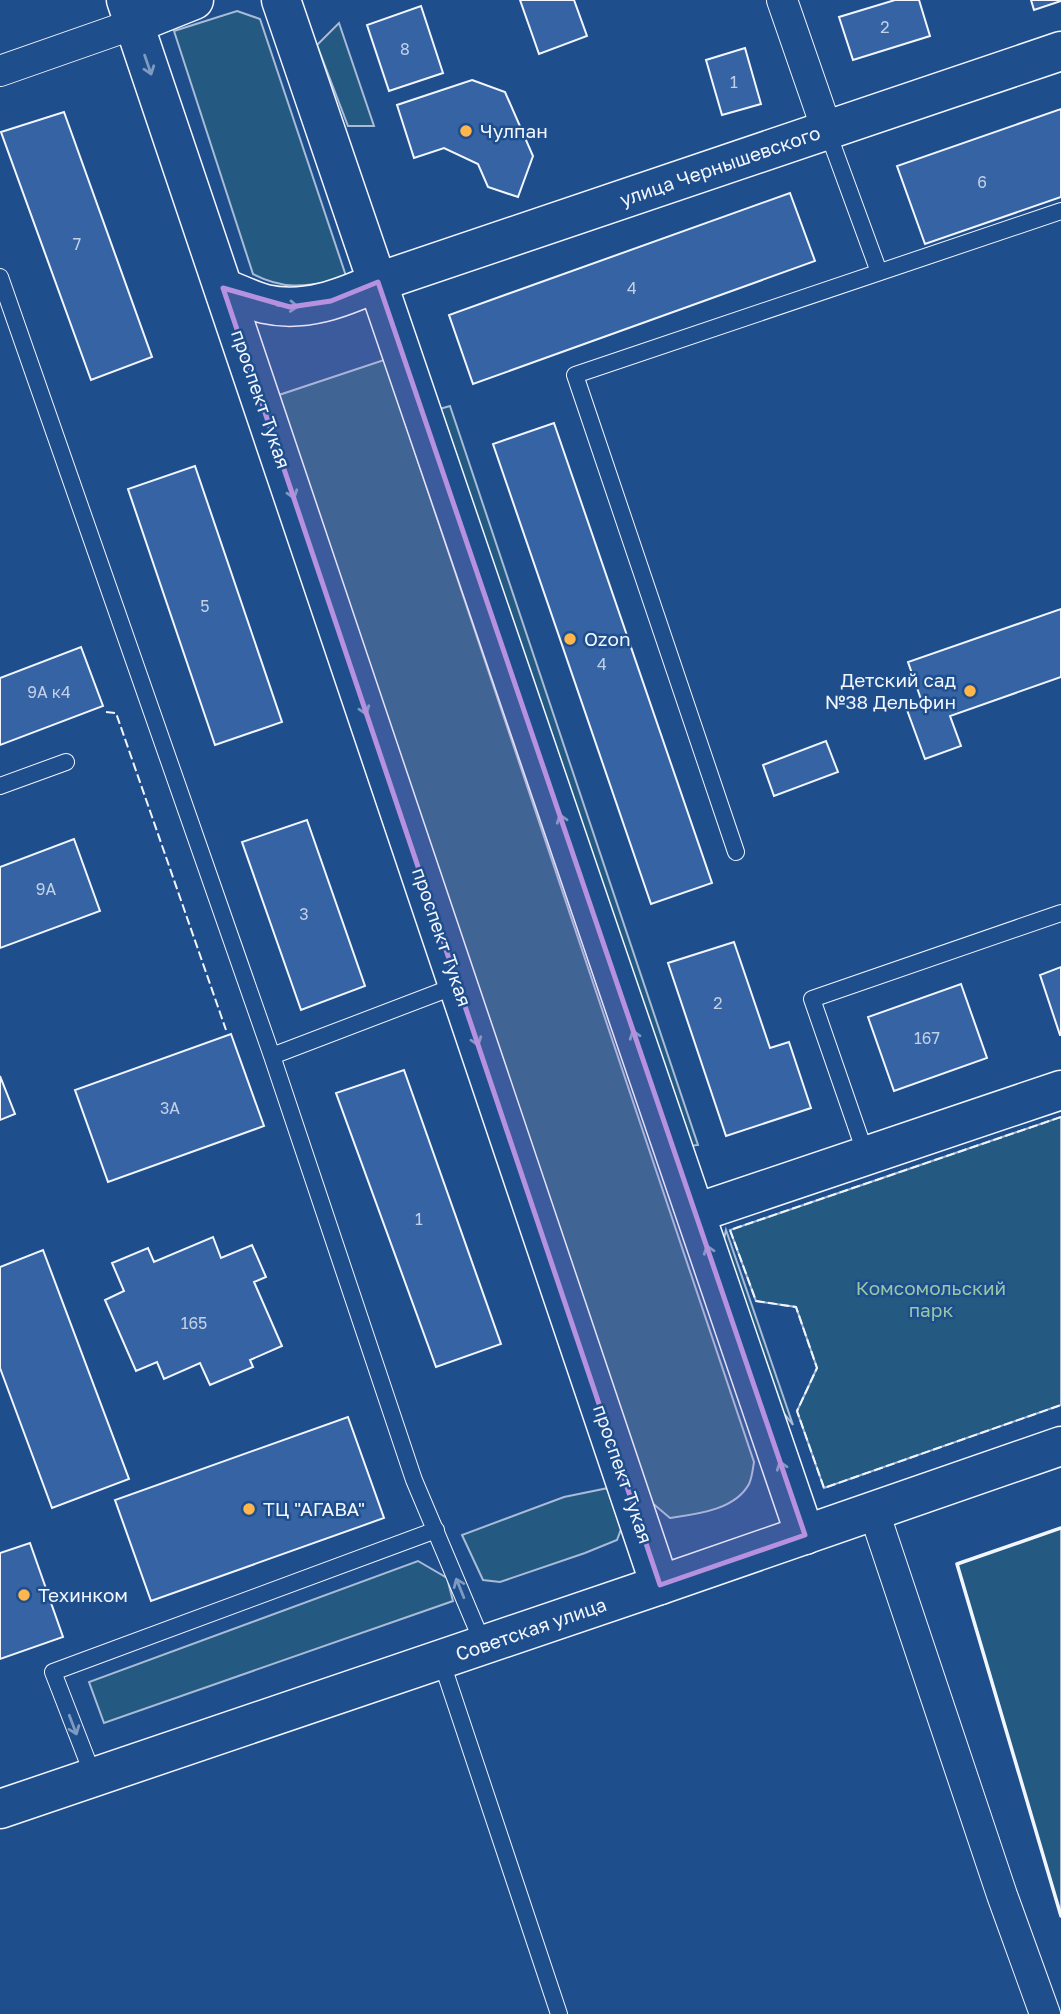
<svg xmlns="http://www.w3.org/2000/svg" width="1061" height="2014" font-family="'Golos Text',sans-serif">
<rect width="100%" height="100%" fill="#1f4e8c"/>
<path fill="#245a82" stroke="#a8bbd7" stroke-width="2" d="M237 11 260 19 347 279C309 285 288 292 253 274L174 31Z
M339 23 374 126H348L317 45Z
M384 360 754 1462C753 1468 752 1478 749 1484 735 1510 697 1514 670 1518L651 1502 279 395Z
M450 406 698 1145 682 1147 436 410Z
M1061 1117V1405L824 1488 797 1411 817 1368 796 1307 756 1301 730 1230Z
M726 1230 793 1425 766 1390 720 1256Z
M613 1487 623 1524 617 1540 585 1553 500 1582 483 1580 462 1535 564 1497Z
M1061 1528V1916L957 1564Z
M418 1561 447 1578 453 1601 104 1723 89 1682Z"/>
<path fill="#3563a3" stroke="#f2f6ff" stroke-width="2" d="M520 0H574L587 36 539 54Z
M895 0H919L930 36 853 60 839 17Z
M1031 0H1061V1L1034 10Z
M421 6 443 73 389 91 367 25Z
M745 48 761 104 722 115 706 60Z
M472 80 505 92 533 156 518 197 488 187 478 164 444 148 414 158 397 105Z
M1061 109V197L925 244 897 166Z
M64 112 152 357 91 380 1 132Z
M790 193 815 261 473 384 449 315Z
M554 423 712 883 651 904 493 444Z
M195 466 282 722 215 745 128 489Z
M1061 609V677L950 716 961 746 925 759 907 710 923 705 908 662Z
M81 647 103 706 0 745V678Z
M826 741 838 772 774 796 763 765Z
M307 820 365 986 301 1010 242 842Z
M74 839 100 911 0 948V867Z
M734 942 770 1048 789 1042 811 1108 726 1136 668 963Z
M1061 967V1035H1060L1040 975Z
M961 984 987 1058 894 1091 868 1017Z
M231 1034 264 1126 108 1182 75 1090Z
M404 1070 501 1344 436 1367 336 1093Z
M0 1076 15 1114 0 1120Z
M213 1237 221 1258 252 1245 266 1277 254 1282 282 1346 250 1360 253 1367 210 1385 200 1363 164 1379 157 1362 136 1371 105 1300 124 1291 112 1263 148 1248 154 1262Z
M43 1250 129 1479 52 1508 0 1368V1267Z
M348 1417 384 1518 151 1601 115 1500Z
M30 1543 63 1637 0 1659V1553Z"/>
<g fill="none" stroke-linecap="round" stroke-linejoin="round">
<defs>
<path id="service" d="M827 130 879 272
M0 277 272 1056 414 1480 484 1646
M0 786 66 762
M736 852 575 375 1061 211
M272 1056 458 985
M866 1155 812 999 1061 913
M441 1660 559 2014
M94 1778 53 1672 436 1530"/>
<path id="minor" d="M782 0 827 130
M0 71 134 24
M874 1512 1002 1895 1045 2014"/>
<path id="tertiary" d="M378 282 1061 51
M696 1213 1061 1090"/>
<path id="secondary" d="M126 0 660 1585
M281 0 805 1535
M134 24 194 0
M223 288C237 293 251 300 265 304 305 313 342 298 378 282"/>
<path id="primary" d="M0 1809 660 1585 1061 1446"/>
</defs>
<use href="#service" stroke="#f2f6ff" stroke-width="18"/>
<use href="#minor" stroke="#f2f6ff" stroke-width="32"/>
<use href="#tertiary" stroke="#f2f6ff" stroke-width="41"/>
<use href="#secondary" stroke="#f2f6ff" stroke-width="41"/>
<use href="#primary" stroke="#f2f6ff" stroke-width="41"/>
<use href="#service" stroke="#1f4e8c" stroke-width="16"/>
<use href="#minor" stroke="#1f4e8c" stroke-width="30"/>
<use href="#tertiary" stroke="#1f4e8c" stroke-width="38"/>
<use href="#secondary" stroke="#1f4e8c" stroke-width="38"/>
<use href="#primary" stroke="#1f4e8c" stroke-width="38"/>
<path stroke="#f2f6ff" stroke-width="2" stroke-dasharray="9 3.5" stroke-linecap="butt" d="M106 712 116 713 226 1030
M1061 1117 730 1230 756 1301 796 1307 817 1368 797 1411 824 1488 1061 1405"/>
<path stroke="#f2f6ff" stroke-width="3.5" d="M1061 1528 957 1564 1061 1916"/>
</g>
<defs><path id="oneway-shaft" d="M-6 0H5M1.5-3L5.5 0L1.5 3" fill="none" stroke-width="1.6" stroke-linecap="round" stroke-linejoin="round" transform="scale(1.75)"/></defs>
<g stroke="#7e9ac0">
<use href="#oneway-shaft" transform="translate(148 65) rotate(71)"/>
<use href="#oneway-shaft" transform="translate(288 306) rotate(3)"/>
<use href="#oneway-shaft" transform="translate(291 489) rotate(71)"/>
<use href="#oneway-shaft" transform="translate(363 705) rotate(71)"/>
<use href="#oneway-shaft" transform="translate(563 824) rotate(-109)"/>
<use href="#oneway-shaft" transform="translate(475 1036) rotate(71)"/>
<use href="#oneway-shaft" transform="translate(636 1040) rotate(-109)"/>
<use href="#oneway-shaft" transform="translate(710 1255) rotate(-109)"/>
<use href="#oneway-shaft" transform="translate(783 1471) rotate(-109)"/>
<use href="#oneway-shaft" transform="translate(460 1588) rotate(-112)"/>
<use href="#oneway-shaft" transform="translate(73 1725) rotate(69)"/>
</g>
<path fill="#b691df" fill-opacity="0.2" stroke="#b691df" stroke-width="5" stroke-linejoin="round" d="M378 282 805 1535 660 1585 223 288 290 307 331 301Z"/>
<g fill="#ffb74d" stroke="#1f4e8c" stroke-width="2.5">
<circle cx="466" cy="131" r="7"/>
<circle cx="570" cy="639" r="7"/>
<circle cx="970" cy="691" r="7"/>
<circle cx="249" cy="1509" r="7"/>
<circle cx="24" cy="1595" r="7"/>
</g>
<g text-anchor="middle" stroke-width="5" stroke-linejoin="round" paint-order="stroke">
<g font-size="16" fill="#c3d1e8">
<text x="885" y="33">2</text>
<text x="405" y="55">8</text>
<text x="734" y="88">1</text>
<text x="982" y="188">6</text>
<text x="77" y="250">7</text>
<text x="632" y="294">4</text>
<text x="205" y="612">5</text>
<text x="602" y="670">4</text>
<text x="49" y="698">9А к4</text>
<text x="46" y="895">9А</text>
<text x="304" y="920">3</text>
<text x="718" y="1009">2</text>
<text x="927" y="1044">167</text>
<text x="170" y="1114">3А</text>
<text x="419" y="1225">1</text>
<text x="194" y="1329">165</text>
</g>
<g font-size="19" fill="#f2f6ff" stroke="#1f4e8c" text-anchor="start">
<text x="480" y="138">Чулпан</text>
<text x="584" y="646">Ozon</text>
<text x="956" y="687" text-anchor="end">Детский сад<tspan x="956" dy="22">№38 Дельфин</tspan></text>
<text x="263" y="1516">ТЦ "АГАВА"</text>
<text x="38" y="1602">Техинком</text>
</g>
<g font-size="19" fill="#f2f6ff" stroke="#1f4e8c">
<text transform="translate(720 166) rotate(-19)" y="7">улица Чернышевского</text>
<text transform="translate(261 399) rotate(71)" y="7">проспект Тукая</text>
<text transform="translate(442 937) rotate(71)" y="7">проспект Тукая</text>
<text transform="translate(623 1474) rotate(71)" y="7">проспект Тукая</text>
<text transform="translate(531 1629) rotate(-19)" y="7">Советская улица</text>
</g>
<g font-size="19" fill="#97c8a6" stroke="#1f4e8c">
<text x="931" y="1295">Комсомольский<tspan x="931" dy="22">парк</tspan></text>
</g>
</g>
</svg>
